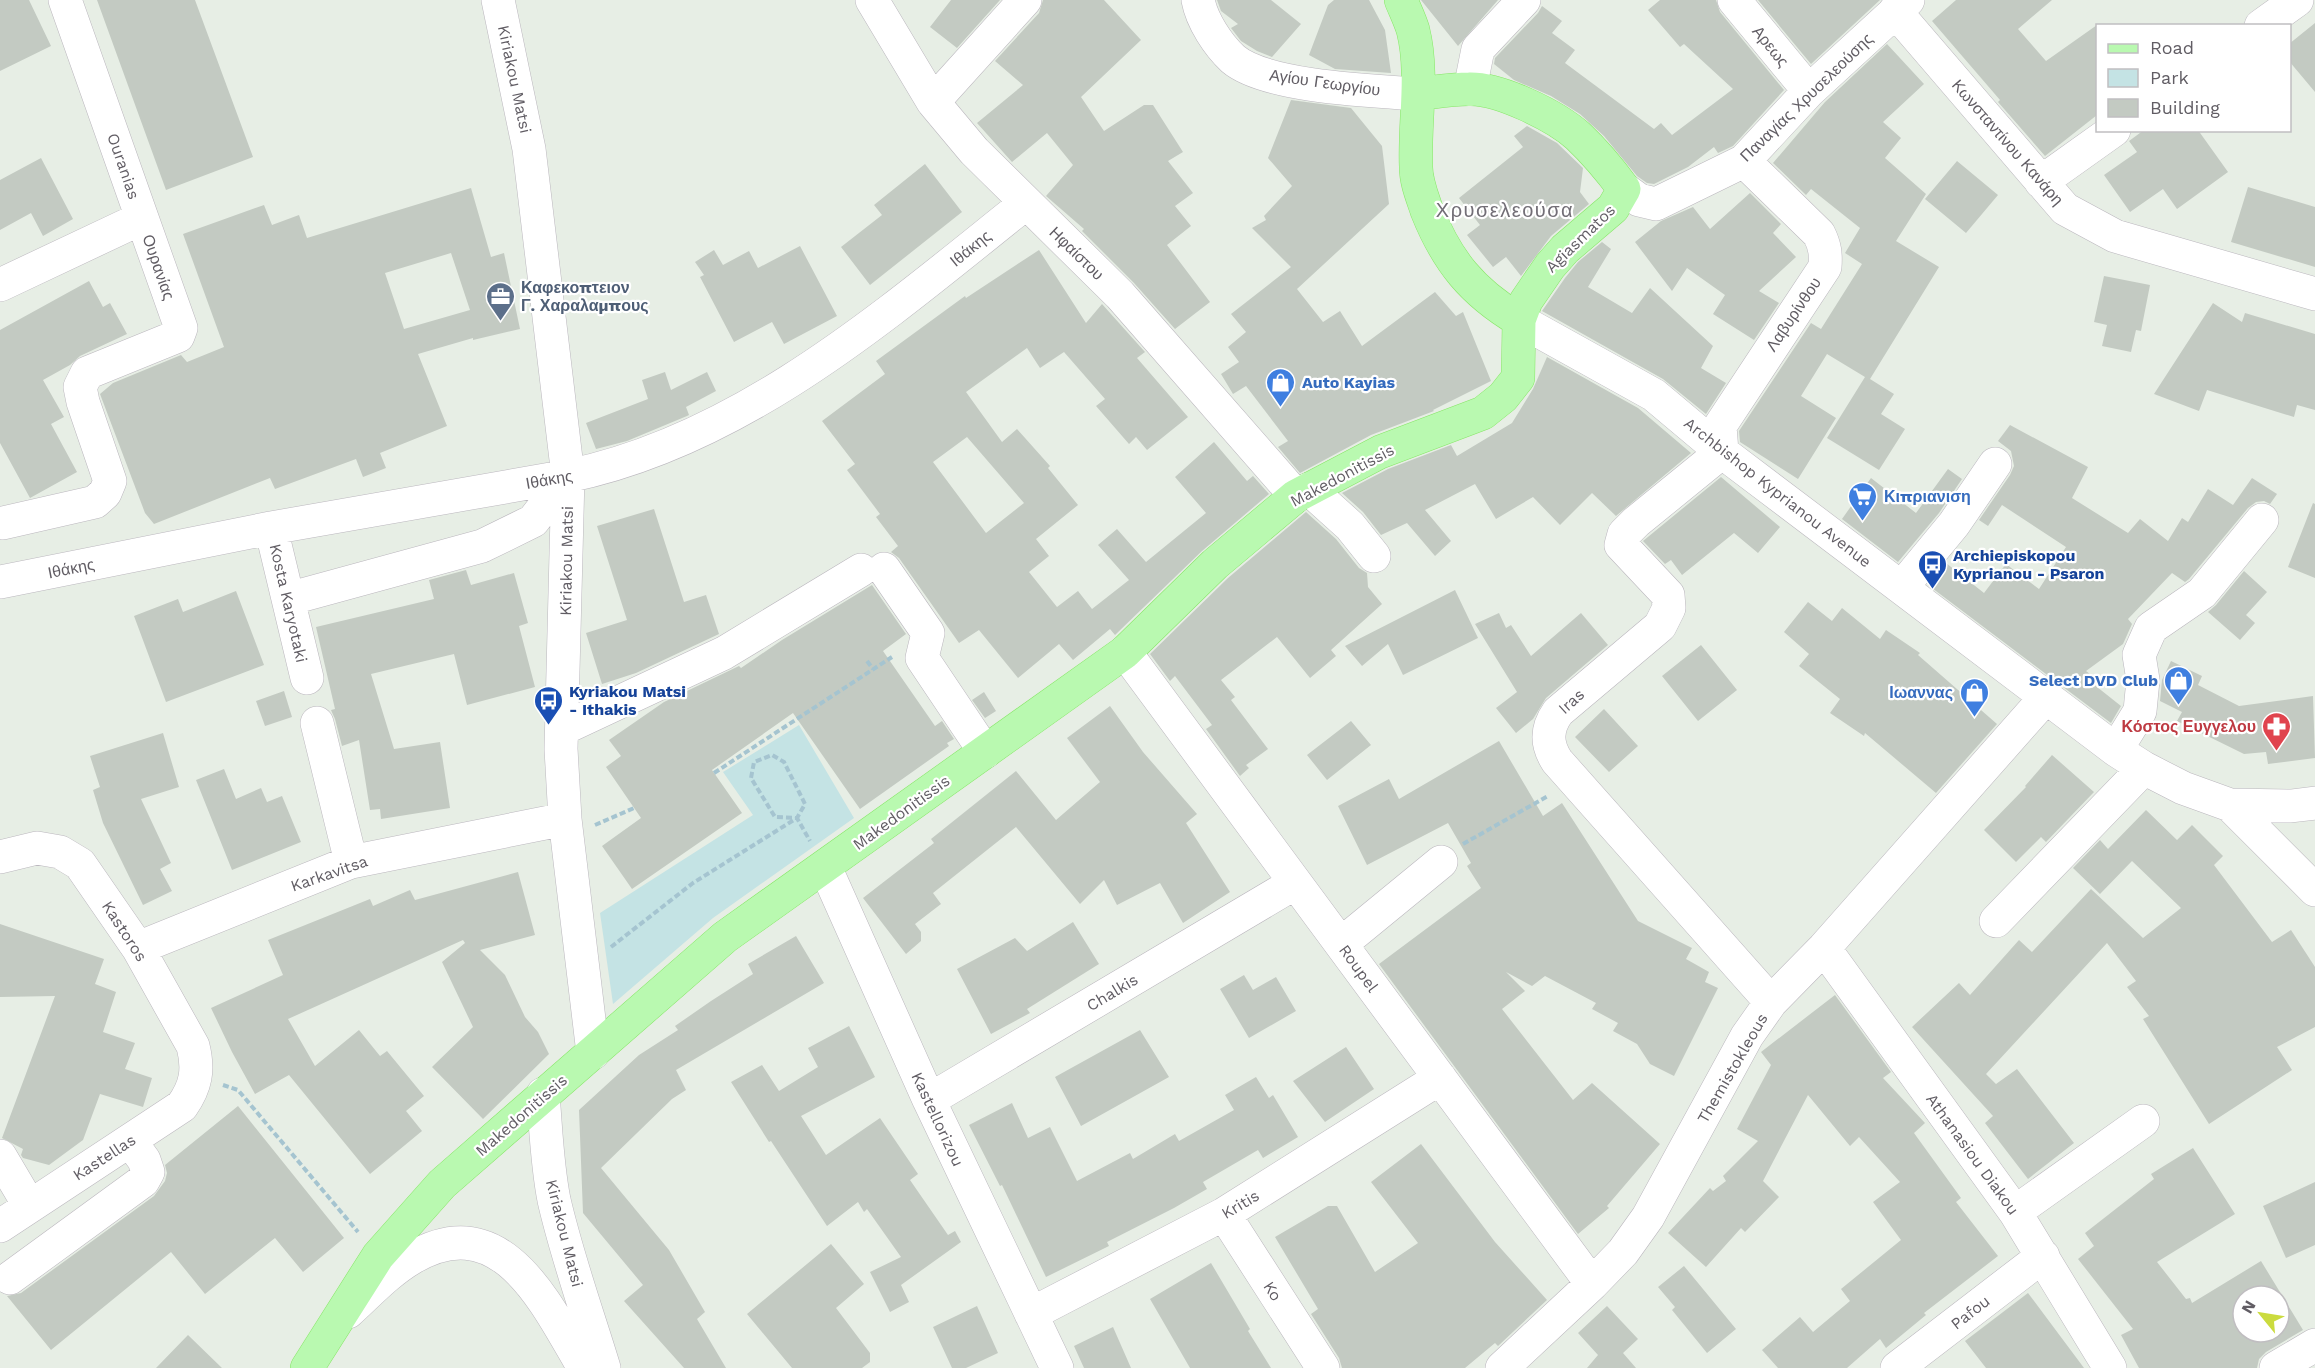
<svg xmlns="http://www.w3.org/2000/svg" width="2315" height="1368" font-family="'Work Sans',sans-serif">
<rect width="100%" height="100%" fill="#e7eee5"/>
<path fill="#c4e3e4" d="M799 725 854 818 713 918 613 1004 600 913 753 815 723 772Z"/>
<path fill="#c3cac2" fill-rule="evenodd" d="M0 0H29L51 46 0 71Z
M97 0H195L253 157 166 190Z
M951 0H1000L957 48 930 27Z
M1043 0H1104L1141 40 1081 97 1104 131 1144 105H1153L1183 152 1168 161 1193 193 1175 206 1191 226 1167 245 1210 302 1175 329 1134 283 1082 231 1084 229 1046 196 1073 165 1047 133 1012 162 977 123 1023 85 995 61 1039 13Z
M1217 0H1271L1301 24 1272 57 1257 51 1241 41 1231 28 1238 24 1221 11Z
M1334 0H1369L1385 30 1391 73 1335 69 1309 55 1328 5Z
M1421 0H1498L1458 46Z
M1660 0H1716L1720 12 1784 90 1733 146 1718 153 1714 147 1688 167 1654 184 1647 183 1637 176 1604 136 1580 114 1551 96 1514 80 1494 64 1495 58 1538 13 1542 6 1562 21 1552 33 1575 50 1565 63 1654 129 1661 123 1672 135 1733 89 1684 44 1680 47 1648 10Z
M1758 0H1880L1811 64Z
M1956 0H2052L2018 29 2046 61 2097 25V115L2045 156 1998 102 2000 100 1932 21Z
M2315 23V92L2289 61V44Z
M1887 44 1924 84 1883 122 1901 138 1885 158 1926 194 1896 241 1939 267 1870 379 1894 394 1881 414 1905 429 1879 470 1827 438 1865 377 1827 354 1801 396 1836 418 1798 479 1740 442 1739 431 1811 323 1821 329 1862 264 1845 253 1860 228 1811 189 1806 195 1773 163 1825 102Z
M1291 100 1351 108 1382 146 1389 204 1297 289 1323 322 1340 311 1362 346 1435 292 1456 316 1463 312 1491 381 1433 410 1434 411 1371 435 1300 473 1278 447 1288 441 1246 386 1233 394 1221 374 1239 362 1228 347 1246 332 1231 314 1291 267 1252 228 1266 220 1264 216 1292 186 1268 158Z
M1527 126 1557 143 1583 168 1580 192 1589 204 1551 236 1521 276 1506 257 1493 267 1467 235 1480 225 1459 198 1523 147 1514 136Z
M2144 130H2198L2228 172 2177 209 2163 189 2130 212 2104 175 2137 152 2129 141Z
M41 158 73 219 43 236 31 213 0 230V180Z
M1957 161 1998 195 1966 233 1925 199Z
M925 164 962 212 870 285 841 247 882 215 874 205Z
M2248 187 2315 207V267L2231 242Z
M471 188 491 257 504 253 520 329 473 340V338L418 354 447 426 380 453 386 468 363 477 356 459 275 489 270 478 154 524 145 513 100 394 113 383 181 355 187 362 224 347 183 234 264 205 272 225 299 215 307 238ZM451 253 470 310 404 329 385 273Z
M1750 193 1781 224 1773 233 1796 257 1759 291 1779 303 1754 340 1713 314 1725 295 1687 268 1672 291 1635 242 1661 221 1693 207 1710 229Z
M1602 242 1611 249 1588 287 1632 313 1650 288 1713 346 1701 368 1726 383 1706 414 1663 379 1542 311 1565 278 1578 262Z
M800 246 837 316 784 344 772 322 734 342 700 277 704 275 695 262 714 250 723 265 749 251 758 268Z
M1039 250 1086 323 1102 304 1145 352 1137 358 1188 417 1147 450 1136 437 1129 444 1096 406 1105 399 1064 352 1040 368 1027 348 966 392 1002 442 1017 429 1050 466 1048 468 1078 505 1036 539 1049 556 1029 572 1057 607 1078 591 1092 609 1129 580 1098 545 1117 529 1146 562 1206 513 1175 477 1214 442 1247 481 1253 476 1269 494 1202 551 1115 635 1110 629 1073 660 1059 644 1018 678 979 630 959 643 899 558 891 552 898 546 876 517 880 514 847 470 855 464 822 421 885 374 876 361 965 296 966 298ZM967 437 1024 503 986 533 933 462Z
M2104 276 2150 285 2141 331 2136 330 2131 352 2102 346 2107 325 2094 322Z
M89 281 103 307 110 303 127 334 80 356 70 365 43 380 64 417 51 424 77 472 30 498 0 443V330Z
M2213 303 2242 322 2245 313 2315 334V410L2297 405 2294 417 2207 390 2199 411 2154 394Z
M1547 357 1638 408 1691 453 1616 516 1592 493 1560 525 1533 497 1496 519 1475 484 1425 510 1451 541 1435 556 1407 523 1381 535 1363 512 1342 493 1388 469 1451 445 1457 456 1512 423 1533 389Z
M665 372 671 390 707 372 716 391 686 407 689 415 687 416 627 441 596 449 586 423 648 399 642 380Z
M2010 425 2088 467 2072 498 2128 533 2140 519 2168 541 2182 518 2188 522 2208 489 2233 505 2252 478 2277 494 2270 504 2264 501 2256 502 2248 508 2189 579 2185 582 2172 573 2128 619 2132 624 2123 644 2086 671 2095 678 2092 683 2121 706 2111 723 1928 585 1946 563 1984 593 2006 564 2039 589 2066 547 2002 505 1988 526 1979 520 2010 475 2014 466 2011 451 1998 441Z
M1948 469 1962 479 1939 513 1898 562 1842 519 1871 478 1916 513Z
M1721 477 1780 527 1758 553 1734 533 1682 575 1671 560 1665 564 1643 541Z
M2313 503 2315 504V578L2288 567Z
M654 509 684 602 706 595 719 634 636 673 602 684 586 633 627 620 597 526Z
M1306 512 1336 539 1359 568 1367 573 1368 587 1382 604 1331 650 1336 656 1310 678 1277 637 1221 680 1235 697 1231 700 1268 749 1246 765 1249 768 1240 776 1206 729 1212 725 1175 676 1170 681 1150 654 1228 578Z
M466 570 471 585 514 573 528 623 519 626 535 687 467 705 454 654 371 674 394 749 440 742 450 808 381 819 380 809 370 810 359 740 342 746 335 719 331 710 335 709 316 627 434 599 429 580Z
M2244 571 2267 592 2246 615 2255 623 2240 640 2208 612 2216 605Z
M872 585 906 634 883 651 935 726 942 721 954 739 947 743 949 746 860 809 793 713 712 770 742 813 632 889 602 846 641 818 606 767 621 756 609 740 664 702 739 666 741 668 782 640Z
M1455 590 1478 638 1403 675 1388 644 1362 666 1345 646Z
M236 591 264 665 166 702 134 616 178 599 183 612Z
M1808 602 1832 621 1842 608 1880 639 1886 630 1920 653 1918 655 1997 724 1936 793 1865 733 1864 736 1830 713 1840 699 1799 666 1809 654 1784 632Z
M1499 613 1506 628 1511 625 1531 656 1581 613 1608 645 1546 698 1533 719 1516 733 1496 708 1517 692 1475 624Z
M1701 645 1737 690 1698 721 1662 676Z
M2171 661 2202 676 2198 685 2239 706 2313 696 2315 758 2268 764 2266 752 2244 754 2177 721 2182 712 2160 701 2162 680Z
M284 691 292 717 265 726 256 701Z
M984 692 996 711 985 718 972 700Z
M1110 706 1143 752 1197 814 1186 823 1230 892 1183 923 1160 883 1117 905 1104 880 1080 904 1016 827 933 893 941 904 915 924 921 932V941L906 954 863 898 934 843 931 839 1016 771 1056 820 1100 782 1067 738Z
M1604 709 1638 746 1609 772 1575 737Z
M1351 721 1371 745 1327 780 1307 755Z
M163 733 179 787 141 799 171 863 160 869 172 891 143 905 103 823 93 790 100 787 90 756Z
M1499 741 1543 816 1562 803 1638 921 1692 948 1686 959 1709 972 1705 982 1718 988 1674 1076 1650 1064 1637 1044 1613 1031 1618 1023 1592 1009 1596 1003 1545 976 1532 986 1506 972 1525 991 1502 1009 1573 1100 1592 1083 1660 1144 1607 1206 1609 1208 1578 1234 1379 964 1481 888 1467 866 1471 863 1448 823 1367 865 1338 806 1389 779 1399 799Z
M2052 755 2094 792 2046 842 2041 837 2016 862 1984 830 2026 787 2025 786Z
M224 769 236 799 261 788 267 802 282 796 301 842 232 870 196 780Z
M2146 810 2177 840 2192 825 2223 856 2214 865 2272 942 2291 930 2315 967V1027L2277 1047 2292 1070 2209 1124 2143 1019 2149 1016 2127 987 2136 981 2107 943 1986 1074 1996 1084 2017 1069 2074 1143 2028 1179 1985 1123 1993 1116 1912 1027 1959 983 1970 995 2019 940 2032 952 2091 889 2143 938 2181 908 2132 861 2100 894 2073 868 2100 840 2108 849Z
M518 872 535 935 480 950 505 975 525 1017 538 1032 549 1054 483 1119 432 1067 473 1027 442 962 465 943 463 940 288 1019 315 1066 359 1030 380 1056 387 1051 424 1096 406 1111 422 1131 370 1174 289 1075 255 1094 232 1052 211 1008 283 975 268 940 370 899 373 906 410 890 415 900Z
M1073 922 1099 964 1027 1009 1030 1013 991 1034 957 969 1015 938 1027 951Z
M0 924 104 959 95 984 116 992 103 1032 135 1043 125 1069 152 1078 143 1107 100 1094 83 1140 49 1165 23 1158 21 1155 23 1149 2 1138 55 996 0 997Z
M796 936 824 983 676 1070 686 1090 672 1099 601 1168 669 1250 705 1312 697 1319 726 1368H684L624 1301 643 1285 583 1213 579 1110 639 1055 678 1030 675 1026 711 1001 753 974 748 964Z
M1244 975 1253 990 1276 977 1296 1011 1249 1038 1220 989Z
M1835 995 1891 1072 1883 1078 1925 1123 1914 1133 1961 1198 1956 1202 1998 1256 1924 1313 1926 1315 1886 1348 1880 1339 1847 1368H1778L1762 1350 1800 1317 1813 1332 1850 1301 1841 1289 1901 1240 1873 1202 1900 1182 1859 1137 1850 1146 1808 1095 1763 1181 1779 1197 1745 1232 1741 1228 1706 1267 1668 1233 1710 1188 1713 1191 1726 1181 1723 1176 1758 1141 1737 1129 1771 1065 1761 1052Z
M849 1026 875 1077 801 1116 826 1155 880 1118 918 1174 910 1180 948 1235 955 1231 961 1242 901 1285 909 1302 890 1312 870 1272 901 1257 867 1209 864 1212 858 1202 827 1226 771 1141 769 1142 731 1082 762 1065 779 1091 818 1067 808 1048Z
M1140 1030 1169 1077 1081 1126 1055 1077Z
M1346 1047 1374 1089 1325 1122 1293 1081Z
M1256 1077 1269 1098 1273 1095 1298 1137 1263 1158 1258 1150 1203 1182 1207 1189 1174 1208 1107 1242 1109 1246 1046 1277 1002 1185 1000 1186 969 1125 1012 1103 1028 1138 1050 1127 1077 1181 1130 1153 1133 1159 1175 1134 1179 1141 1234 1110 1225 1095Z
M238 1106 344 1238 303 1272 275 1238 205 1294 171 1252 51 1350 7 1296 21 1293 154 1196 165 1181 167 1173 165 1165Z
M1421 1144 1495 1242 1547 1300 1498 1346 1495 1343 1465 1368H1342L1339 1358 1311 1314 1318 1309 1275 1237 1328 1206H1337L1375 1272 1418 1243 1371 1182Z
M2193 1148 2235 1214 2157 1262 2186 1299 2190 1298 2192 1303 2261 1261 2303 1330 2266 1352 2259 1359 2257 1368H2139L2121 1335 2133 1329 2078 1259 2094 1246 2085 1233 2154 1179 2151 1174ZM2243 1296H2279V1332H2243Z
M2315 1182V1245L2286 1258 2263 1206Z
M831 1244 864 1284 836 1308 870 1353V1362L862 1368H792L747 1314Z
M1211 1263 1250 1329 1248 1331 1271 1368H1190L1150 1299Z
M1684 1266 1736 1329 1707 1353 1672 1310 1675 1307 1658 1287Z
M2028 1293 2084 1368H1986L1965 1341Z
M977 1306 998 1353 966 1368H952L933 1327Z
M1607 1306 1638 1339 1623 1353 1636 1368H1587L1598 1355 1578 1333Z
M1113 1327 1131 1368H1084L1074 1346Z
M188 1335 222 1368H156Z"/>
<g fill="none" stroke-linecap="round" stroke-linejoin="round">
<defs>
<path id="minor" d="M498 0 529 149 568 476 561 749 565 819 593 1053
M872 0 933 102 974 151 1120 295 1296 496
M1198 0C1202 21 1218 45 1233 59 1266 87 1373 91 1418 94
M1734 0 1809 91
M1895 11 2065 209 2115 236 2315 294
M2261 26 2297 0
M1470 89 1478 49 1524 0
M933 102 1025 0
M2041 182 2114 130
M1624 189 1639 200 1656 204 1744 161 1809 91 1908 0
M0 285 142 218 65 0
M1519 320 1654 395 1722 452 2116 750 2144 768 2183 788 2230 805 2315 890
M1722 452 1636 522 1624 534 1621 545 1668 595 1669 608 1660 626 1558 712C1546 729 1546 744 1557 761L1771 1002
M1722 452 1720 426 1825 267C1826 254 1825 246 1819 234L1744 161
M1309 489 1350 526 1374 556
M3 523 95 502 105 493 110 481 83 402 80 387 87 373 178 336 181 328 142 218
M271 528 307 678
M884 569 928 633 922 658 985 752
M0 582 271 528 568 476C744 440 889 312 1026 203
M1902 587 1954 524 1995 464
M288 599 482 546 533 521 568 476
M1125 652 1592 1284
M317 723 351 862
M562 729 724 653 861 570
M2116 750 2140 711 2143 680 2139 655 2151 628 2202 593 2262 520
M2230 805 2291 806 2315 803
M0 857 37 848 60 852 80 864 138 948 193 1046C199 1070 196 1086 182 1106L0 1226
M825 867 929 1100 1057 1368
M1996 921 2144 768
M1341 944 1441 862
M138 948 351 862 565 819
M1824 948 2015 1212 2110 1368
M543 1094C546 1130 547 1165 554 1200 567 1257 587 1312 604 1368
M929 1100 1295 883
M0 1156 29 1205
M2015 1212 2143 1121
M1224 1214 1323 1368
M10 1278 143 1181 148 1172 144 1160 130 1141
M348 1312C368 1294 388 1272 412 1258 502 1205 546 1304 584 1368
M1031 1314 1224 1214 1440 1078
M1502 1368 1592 1284 1623 1252 1648 1217 1747 1036 1771 1002 1824 948 2047 696
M1897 1368 2043 1256
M2276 1368 2315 1345"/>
<path id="major" d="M1401 0C1405 10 1410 20 1413 30 1424 74 1414 122 1416 167 1416 182 1422 196 1427 211 1447 261 1472 292 1519 320
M307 1368 378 1256 442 1184 725 937 1125 652 1215 564 1296 496 1380 452 1483 413 1503 397 1518 378 1519 320 1526 301 1550 266 1565 249 1613 208 1624 189C1610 170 1595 152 1578 136 1556 116 1499 88 1469 89 1452 89 1435 92 1418 94"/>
</defs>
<use href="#minor" stroke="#bbb7be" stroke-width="34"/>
<use href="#major" stroke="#86e666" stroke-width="34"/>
<path stroke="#a5c4d0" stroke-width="4" stroke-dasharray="6 3" stroke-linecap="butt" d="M867 661 873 669
M714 773 892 657
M595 825 634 808
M1463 844 1548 796
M611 947 693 883 797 818 805 804 784 762 772 755 754 762 751 778 775 817 797 818 810 841
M223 1085 238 1090 358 1232"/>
<use href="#minor" stroke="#fff" stroke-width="33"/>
<use href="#major" stroke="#b9f9b0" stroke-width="33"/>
</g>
<defs>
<symbol id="office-pin" viewBox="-11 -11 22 30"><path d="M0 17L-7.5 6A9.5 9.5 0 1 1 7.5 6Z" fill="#5c6f8a" stroke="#fff"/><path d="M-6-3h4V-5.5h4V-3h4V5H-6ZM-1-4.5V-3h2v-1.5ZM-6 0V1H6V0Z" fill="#fff"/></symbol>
<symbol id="shop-pin" viewBox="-11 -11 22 30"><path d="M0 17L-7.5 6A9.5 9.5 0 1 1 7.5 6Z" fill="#3f7fe0" stroke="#fff"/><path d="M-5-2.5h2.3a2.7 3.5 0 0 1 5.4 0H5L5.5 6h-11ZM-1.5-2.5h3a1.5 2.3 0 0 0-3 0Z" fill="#fff"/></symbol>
<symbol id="supermarket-pin" viewBox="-11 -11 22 30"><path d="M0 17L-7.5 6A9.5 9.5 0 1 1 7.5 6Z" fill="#3f7fe0" stroke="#fff"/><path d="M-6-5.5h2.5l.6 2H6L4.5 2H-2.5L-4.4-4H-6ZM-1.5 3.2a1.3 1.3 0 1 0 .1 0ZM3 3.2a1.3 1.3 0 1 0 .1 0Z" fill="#fff"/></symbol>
<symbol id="bus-pin" viewBox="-11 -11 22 30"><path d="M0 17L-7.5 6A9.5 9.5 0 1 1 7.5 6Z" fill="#1a4fb4" stroke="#fff"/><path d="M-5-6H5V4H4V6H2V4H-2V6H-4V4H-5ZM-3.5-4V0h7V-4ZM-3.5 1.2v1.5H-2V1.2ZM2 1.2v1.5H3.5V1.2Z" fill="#fff"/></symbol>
<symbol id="pharmacy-pin" viewBox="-11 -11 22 30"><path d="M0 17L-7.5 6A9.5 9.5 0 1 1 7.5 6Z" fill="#e0444e" stroke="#fff"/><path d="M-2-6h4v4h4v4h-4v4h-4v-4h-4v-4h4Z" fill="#fff"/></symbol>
</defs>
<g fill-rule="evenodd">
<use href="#office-pin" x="484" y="280" width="33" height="45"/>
<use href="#shop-pin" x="1264" y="366" width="33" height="45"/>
<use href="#supermarket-pin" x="1846" y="480" width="33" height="45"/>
<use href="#bus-pin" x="1916" y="548" width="33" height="45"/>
<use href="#shop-pin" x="2162" y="664" width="33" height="45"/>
<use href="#shop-pin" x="1958" y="676" width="33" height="45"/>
<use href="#bus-pin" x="532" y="684" width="33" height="45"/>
<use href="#pharmacy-pin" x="2260" y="710" width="33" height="45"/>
</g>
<g text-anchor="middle" stroke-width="4.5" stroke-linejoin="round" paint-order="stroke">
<g font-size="16" fill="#615d64" stroke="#fff">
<text transform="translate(1771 46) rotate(51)" y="6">Αρεως</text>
<text transform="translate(515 79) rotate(78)" y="6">Kiriakou Matsi</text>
<text transform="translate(1325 82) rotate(8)" y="6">Αγίου Γεωργίου</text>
<text transform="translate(1806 97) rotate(-44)" y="6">Παναγίας Χρυσελεούσης</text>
<text transform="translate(2008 142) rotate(49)" y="6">Κωνσταντίνου Κανάρη</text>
<text transform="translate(124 166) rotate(71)" y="6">Ouranias</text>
<text transform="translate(1580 238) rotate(-44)" y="6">Agiasmatos</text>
<text transform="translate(970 248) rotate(-39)" y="6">Ιθάκης</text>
<text transform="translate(1077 253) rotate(44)" y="6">Ηφαίστου</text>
<text transform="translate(159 267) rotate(71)" y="6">Ουρανίας</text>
<text transform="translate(1793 314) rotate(-56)" y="6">Λαβυρίνθου</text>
<text transform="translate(1342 475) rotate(-28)" y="6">Makedonitissis</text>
<text transform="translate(549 479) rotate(-10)" y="6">Ιθάκης</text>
<text transform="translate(1778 492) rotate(38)" y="6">Archbishop Kyprianou Avenue</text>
<text transform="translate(566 561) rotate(-89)" y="6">Kiriakou Matsi</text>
<text transform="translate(71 568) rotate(-11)" y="6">Ιθάκης</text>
<text transform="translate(289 603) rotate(77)" y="6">Kosta Karyotaki</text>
<text transform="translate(1571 701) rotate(-42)" y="6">Iras</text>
<text transform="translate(901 812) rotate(-36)" y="6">Makedonitissis</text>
<text transform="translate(329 873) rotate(-19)" y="6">Karkavitsa</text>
<text transform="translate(125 931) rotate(57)" y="6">Kastoros</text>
<text transform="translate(1359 968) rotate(54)" y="6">Roupel</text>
<text transform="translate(1112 992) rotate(-31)" y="6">Chalkis</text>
<text transform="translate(1732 1068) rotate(-60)" y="6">Themistokleous</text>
<text transform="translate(521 1115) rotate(-41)" y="6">Makedonitissis</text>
<text transform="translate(938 1119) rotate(65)" y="6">Kastellorizou</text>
<text transform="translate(1973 1154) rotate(54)" y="6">Athanasiou Diakou</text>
<text transform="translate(104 1157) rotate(-33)" y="6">Kastellas</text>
<text transform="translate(1240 1204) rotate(-31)" y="6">Kritis</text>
<text transform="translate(565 1233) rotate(76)" y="6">Kiriakou Matsi</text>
<text transform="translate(1273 1291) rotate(57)" y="6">Ko</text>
<text transform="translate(1970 1312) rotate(-38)" y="6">Pafou</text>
</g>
<g font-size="16" font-weight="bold" fill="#4e5e75" stroke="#fff" text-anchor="start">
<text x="521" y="293">Καφεκοπτειον<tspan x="521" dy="18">Γ. Χαραλαμπους</tspan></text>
</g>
<g font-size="16" font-weight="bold" fill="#366cbe" stroke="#fff" text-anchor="start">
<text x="1302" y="388">Auto Kayias</text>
<text x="1884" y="502">Κιπριανιση</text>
<text x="2158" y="686" text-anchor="end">Select DVD Club</text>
<text x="1953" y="698" text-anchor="end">Ιωαννας</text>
</g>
<g font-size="16" font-weight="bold" fill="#164399" stroke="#fff" text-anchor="start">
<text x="1953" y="561">Archiepiskopou<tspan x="1953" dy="18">Kyprianou - Psaron</tspan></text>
<text x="569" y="697">Kyriakou Matsi<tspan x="569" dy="18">- Ithakis</tspan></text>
</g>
<g font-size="16" font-weight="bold" fill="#be3a42" stroke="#fff" text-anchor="end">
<text x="2256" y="732">Κόστος Ευγγελου</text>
</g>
<g font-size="20" letter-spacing="1.5" fill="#726e76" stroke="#fff">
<text x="1505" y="217">Χρυσελεούσα</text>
</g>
</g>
<rect x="2096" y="24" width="195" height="108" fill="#ffffff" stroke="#c0bec1" stroke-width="1.5"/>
<rect x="2108" y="44" width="30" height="9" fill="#b9f9b0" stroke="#c0bec1" stroke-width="1.5"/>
<text x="2150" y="54" font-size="18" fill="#615d64">Road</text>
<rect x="2108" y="69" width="30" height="18" fill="#c4e3e4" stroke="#c0bec1" stroke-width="1.5"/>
<text x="2150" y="84" font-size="18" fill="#615d64">Park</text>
<rect x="2108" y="99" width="30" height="18" fill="#c3cac2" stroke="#c0bec1" stroke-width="1.5"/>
<text x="2150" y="114" font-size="18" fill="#615d64">Building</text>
<g transform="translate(2261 1314) rotate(300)"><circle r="28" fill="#ffffff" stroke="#c0bec1" stroke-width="1.5"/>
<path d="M0-4.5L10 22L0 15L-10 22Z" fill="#cbdb3e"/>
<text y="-9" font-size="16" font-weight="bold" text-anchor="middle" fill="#615d64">N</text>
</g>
</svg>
